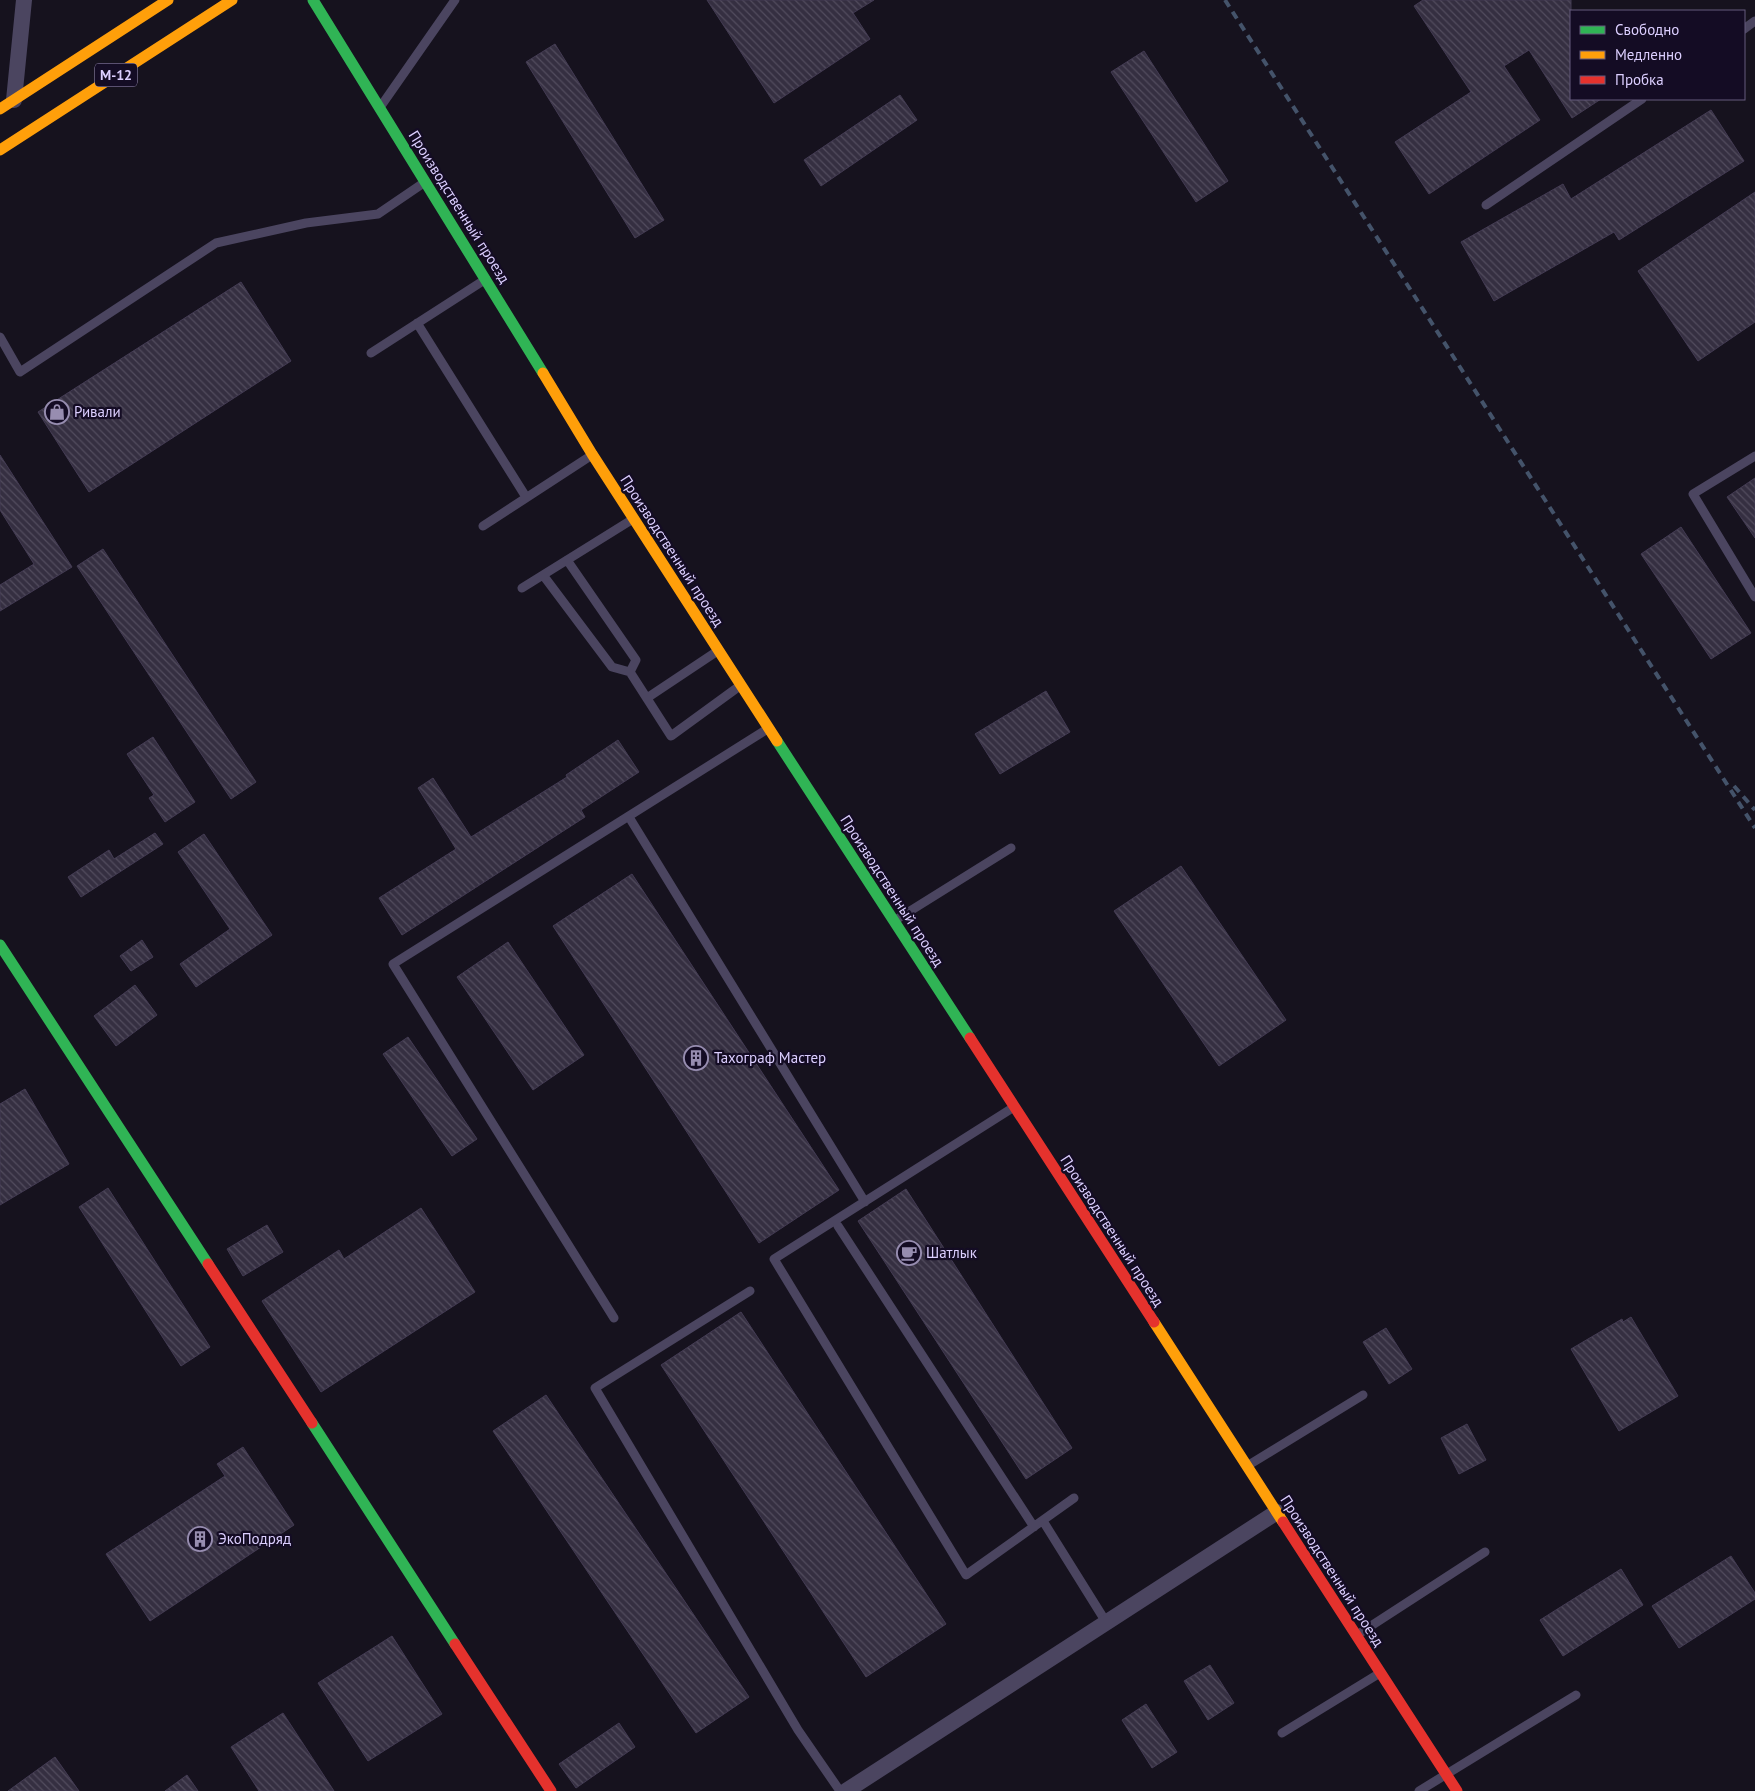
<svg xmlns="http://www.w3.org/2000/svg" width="1755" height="1791" font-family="'PT Sans',sans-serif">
<defs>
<pattern id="building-back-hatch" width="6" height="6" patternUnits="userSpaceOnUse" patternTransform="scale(1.25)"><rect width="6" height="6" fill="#352f41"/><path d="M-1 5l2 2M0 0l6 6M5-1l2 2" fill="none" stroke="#524c5e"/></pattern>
</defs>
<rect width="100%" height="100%" fill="#16121e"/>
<path fill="url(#building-back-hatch)" stroke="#433b53" d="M707 0H874L853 13 870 39 774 103Z
M1423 0H1571V99H1601L1572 118 1529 50 1504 66 1540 120 1429 194 1395 142 1471 92 1414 6Z
M555 44 664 220 635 238 526 62Z
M1144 51 1228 181 1196 202 1111 72Z
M900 95 917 120 821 186 804 160Z
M1711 110 1744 161 1619 240 1614 232 1494 301 1461 242 1563 184 1571 199Z
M1755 192V322L1698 361 1638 271Z
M241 282 291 361 89 492 38 412Z
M0 455 72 567 0 611V585L34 564 0 510Z
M1755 478V538L1727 497Z
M1681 527 1751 633 1711 659 1641 554Z
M103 549 256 782 231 799 77 566Z
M1046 691 1070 732 1000 774 975 734Z
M153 737 195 802 165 822 149 798 154 795 127 754Z
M618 740 639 772 581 810 585 817 402 935 379 898 456 849 418 788 433 778 471 837 567 777 566 775Z
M155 833 163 844 81 897 68 877 109 850 114 859Z
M204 834 272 935 196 987 180 964 230 929 178 852Z
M1181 866 1286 1020 1219 1066 1114 911Z
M632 874 839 1190 759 1243 553 926Z
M142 940 153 957 131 971 120 956Z
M508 942 584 1055 533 1090 457 977Z
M135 985 157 1015 116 1046 94 1016Z
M408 1037 477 1139 452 1156 383 1054Z
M25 1089 69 1164 0 1205V1104Z
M108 1188 210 1347 181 1366 79 1207Z
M906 1189 1072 1448 1026 1479 858 1221Z
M421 1208 475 1292 321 1392 262 1301 339 1250 344 1259Z
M267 1225 283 1252 243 1276 227 1249Z
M741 1312 946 1624 866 1677 661 1365Z
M1631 1317 1678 1396 1619 1431 1571 1349 1622 1319 1623 1322Z
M1386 1328 1412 1369 1389 1384 1363 1342Z
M546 1395 749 1697 696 1733 493 1431Z
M1467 1424 1486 1460 1459 1474 1441 1438Z
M243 1447 294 1525 150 1621 106 1554 225 1476 217 1464Z
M1731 1556 1755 1593V1599L1679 1648 1652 1606Z
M1621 1569 1643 1605 1563 1656 1540 1620Z
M392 1636 442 1714 368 1761 318 1683Z
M1210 1665 1234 1703 1208 1720 1184 1681Z
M1146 1704 1177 1752 1152 1768 1122 1720Z
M283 1713 334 1791H259L231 1747Z
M619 1723 635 1747 576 1788 559 1764Z
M55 1757 79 1791H8Z
M187 1775 198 1791H165Z"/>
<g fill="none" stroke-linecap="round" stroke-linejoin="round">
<path stroke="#4b4560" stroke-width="9" d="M1744 29 1755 21
M381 106 455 0
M1486 205 1642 99
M417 323 526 497
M0 337 20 372 216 243 306 223 378 214 425 182
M371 353 486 279
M1755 456 1693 494 1755 597
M483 526 592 455
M567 560 636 660 630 672
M543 575 612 667 630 672 671 736 741 685
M522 588 633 519
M647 698 719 650
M629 817 865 1202
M894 921 1011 848
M1014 1107 774 1259 966 1575 1074 1498
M838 1226 1034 1527
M750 1291 595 1388 798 1730 840 1791
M614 1318 393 964 769 728
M1247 1466 1363 1395
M1043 1521 1106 1622
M1357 1635 1485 1552
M1282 1733 1380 1673
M1419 1791 1576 1695"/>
<path stroke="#4b4560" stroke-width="16" d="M14 100 24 0
M846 1791 1277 1512"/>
<path stroke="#30b455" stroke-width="11" d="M313 0 543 373
M777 741 970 1038
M0 945 208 1264
M312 1423 455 1644"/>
<path stroke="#ff9f0a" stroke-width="11" d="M0 109 168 0
M0 150 232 0
M543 373 592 454 777 741
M1154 1322 1283 1522"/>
<path stroke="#e5322d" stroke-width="11" d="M970 1038 1154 1322
M208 1264 312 1423
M1283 1522 1457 1791
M455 1644 551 1791"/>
<path stroke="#44536a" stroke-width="4" stroke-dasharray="8 6" stroke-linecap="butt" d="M1225 0 1755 828
M1734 786 1755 810"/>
</g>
<defs>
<symbol id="shop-ring" viewBox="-11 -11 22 22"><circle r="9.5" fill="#140c24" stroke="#978db0" stroke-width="1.5"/><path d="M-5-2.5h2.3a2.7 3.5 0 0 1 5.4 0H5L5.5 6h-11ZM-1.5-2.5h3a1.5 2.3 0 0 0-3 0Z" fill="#978db0"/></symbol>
<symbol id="building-ring" viewBox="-11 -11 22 22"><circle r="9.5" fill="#140c24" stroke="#978db0" stroke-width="1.5"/><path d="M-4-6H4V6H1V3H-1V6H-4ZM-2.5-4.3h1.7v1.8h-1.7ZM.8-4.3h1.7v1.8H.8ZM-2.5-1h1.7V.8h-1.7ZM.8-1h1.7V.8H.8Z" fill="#978db0"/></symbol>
<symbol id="cafe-ring" viewBox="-11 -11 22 22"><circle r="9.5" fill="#140c24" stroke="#978db0" stroke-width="1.5"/><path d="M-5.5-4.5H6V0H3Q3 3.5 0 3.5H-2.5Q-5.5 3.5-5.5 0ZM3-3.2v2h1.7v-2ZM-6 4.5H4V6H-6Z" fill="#978db0"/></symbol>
</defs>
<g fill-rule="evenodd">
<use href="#shop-ring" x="43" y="398" width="28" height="28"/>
<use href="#building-ring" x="682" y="1044" width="28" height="28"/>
<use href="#cafe-ring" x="895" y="1239" width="28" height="28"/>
<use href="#building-ring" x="186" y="1525" width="28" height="28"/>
</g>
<g text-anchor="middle" stroke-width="4.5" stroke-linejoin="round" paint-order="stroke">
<rect fill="#140c24" stroke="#a094bd" stroke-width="1" x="95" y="63.5" width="42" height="23" rx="4"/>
<g font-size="14" font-weight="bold" fill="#dccfff">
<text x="116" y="80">М-12</text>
</g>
<g font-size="15" fill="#dccfff" stroke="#140c24">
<text transform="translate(459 207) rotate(58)" y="5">Производственный проезд</text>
<text transform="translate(672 551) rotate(57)" y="5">Производственный проезд</text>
<text transform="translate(892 891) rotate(57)" y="5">Производственный проезд</text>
<text transform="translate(1112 1231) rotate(57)" y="5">Производственный проезд</text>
<text transform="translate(1332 1571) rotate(57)" y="5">Производственный проезд</text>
</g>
<g font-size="15" fill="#dccfff" stroke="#140c24" text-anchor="start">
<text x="74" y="417">Ривали</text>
<text x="714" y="1063">Тахограф Мастер</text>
<text x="926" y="1258">Шатлык</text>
<text x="218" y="1544">ЭкоПодряд</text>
</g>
</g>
<rect x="1570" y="10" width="175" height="90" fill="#140c24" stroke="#645a7c"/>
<rect x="1580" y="26" width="25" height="8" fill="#30b455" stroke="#645a7c"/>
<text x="1615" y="35" font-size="15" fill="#dccfff">Свободно</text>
<rect x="1580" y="51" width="25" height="8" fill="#ff9f0a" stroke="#645a7c"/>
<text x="1615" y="60" font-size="15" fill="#dccfff">Медленно</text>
<rect x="1580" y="76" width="25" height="8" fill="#e5322d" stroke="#645a7c"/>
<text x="1615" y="85" font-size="15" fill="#dccfff">Пробка</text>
</svg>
